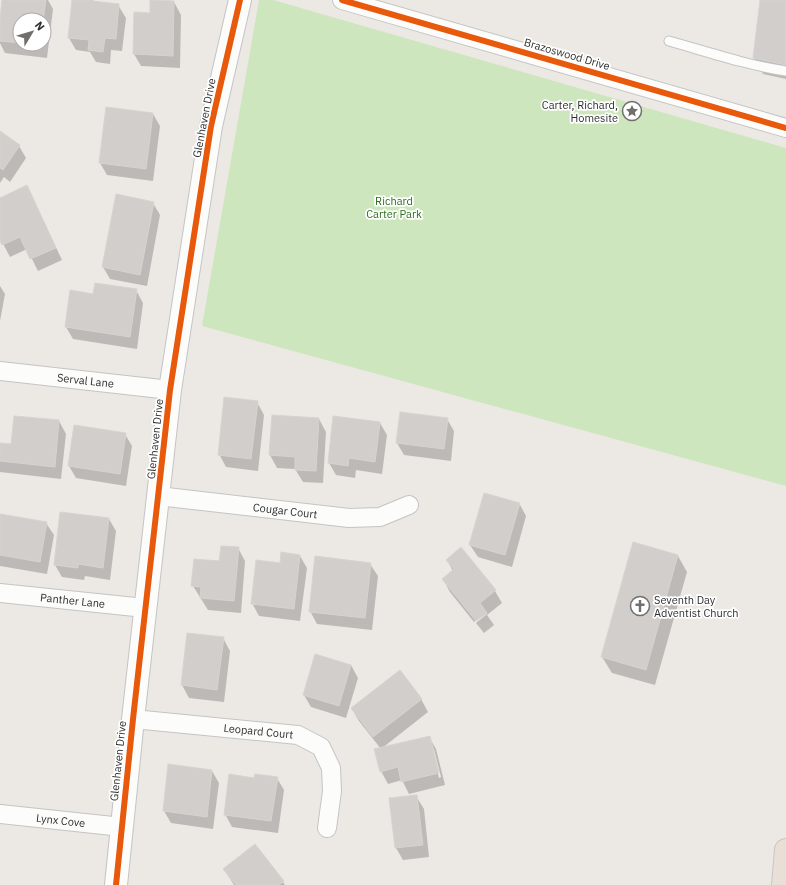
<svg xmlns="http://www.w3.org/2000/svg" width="786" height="885" font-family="'IBM Plex Sans',sans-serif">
<rect width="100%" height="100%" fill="#ece8e4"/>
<path fill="#cee6be" d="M259 0H273L786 148V486L202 326Z"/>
<path fill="#0003" fill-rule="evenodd" d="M3 0H48L53 9 47 58 5 53 0 43V27ZM20 20H44V44H20Z
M73 0H93L95 3 118 5 126 18 122 51 111 50 110 64 96 62 90 52 76 50 69 38Z
M761 0H786V79L763 74 754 58Z
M174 2 181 15 180 68 141 66 134 54 151 14Z
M153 114 160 126 153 181 107 175 100 163Z
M0 133 19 146 26 158 10 182 4 177 0 183Z
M26 187 33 199 62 260 38 271 27 249 10 257 0 238V199Z
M153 203 160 215 147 286 110 279 103 267Z
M0 286 5 294 0 321Z
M136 290 143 303 137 349 73 339 66 327 94 295Z
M257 402 264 415 258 471 226 467 219 454Z
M273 416 319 419 326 432 323 483 303 482 295 469 277 468 270 455Z
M447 419 454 431 451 461 404 455 397 443Z
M59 421 66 434 61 479 0 472V444L12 445Z
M380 423 387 435 382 474 356 470 355 478 336 475 329 463Z
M125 434 132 446 126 486 76 478 69 466Z
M519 503 526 516 512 567 478 557 470 545Z
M0 515 46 523 54 535 47 574 0 566Z
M109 519 116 531 110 580 85 576 84 580 62 577 55 565Z
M238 548 245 561 241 613 208 610 193 586Z
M300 556 307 568 300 621 259 616 252 603Z
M678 556 687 572 655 685 612 673 602 657Z
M447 560 495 591 502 603 487 615 494 625 484 633 476 623 487 614V612L474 622 450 592 443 579 453 571Z
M370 564 378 576 372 630 317 624 310 611Z
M188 634 223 638 230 651 224 702 189 698 182 685Z
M351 665 358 678 346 718 311 707 304 695Z
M421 699 428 712 381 749 429 737 436 749 445 785 409 794 402 780 388 784 381 771V749L359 721 352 709ZM432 749H434L441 777 439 778Z
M212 771 219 783 213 829 171 823 164 811Z
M277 778 284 790 278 833 232 827 225 814 255 779Z
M416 796 424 809 429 857 403 860 396 848Z
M224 869 283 882 285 885H234Z"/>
<path fill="#d1cecb" stroke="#d7d4d0" d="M2 0H46L43 20H20V43L0 41V19Z
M72 0H92V1L119 4 116 39 105 38 103 52 88 50 89 40 68 38Z
M150 0 174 1 173 56 133 54 134 12 150 13Z
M760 0H786V65L753 58Z
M106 107 153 113 146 169 99 163Z
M0 131 20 145 3 170 0 168Z
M27 185 56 248 30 259 20 237 2 245 0 241V198Z
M116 194 154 202 140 275 102 267Z
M95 283 137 289 130 337 65 327 70 290 93 294Z
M224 397 258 401 251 459 218 455Z
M400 412 448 418 444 449 396 443Z
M272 415 319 418 316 471 295 470V457L269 455Z
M14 416 59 420 55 467 0 461V443L11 444Z
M333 416 380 422 375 462 349 458 348 466 328 463Z
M74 425 126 433 120 474 68 466Z
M484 493 520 503 505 555 469 545Z
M60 512 109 518 103 568 78 564V568L54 565Z
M0 514 47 522 40 562 0 555Z
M633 542 678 555 646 670 601 657Z
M221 546 239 547 234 601 200 598 201 587 191 586 194 559 219 561Z
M461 547 496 590 480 603 487 613 476 621 442 579 454 569 446 560Z
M281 552 300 555 294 609 251 604 256 560 280 563Z
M315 556 371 563 365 618 309 612Z
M187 633 224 637 217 690 181 685Z
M315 654 351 665 339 706 303 695Z
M400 670 422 699 373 737 351 708Z
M430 736 439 773 401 782 398 767 380 772 374 749Z
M168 764 212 770 207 817 163 811Z
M229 774 254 778 255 774 278 777 271 821 224 815Z
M417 795 423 845 395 848 389 798Z
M255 844 284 881 279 885H236L223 869Z"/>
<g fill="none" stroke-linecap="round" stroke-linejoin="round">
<defs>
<path id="service" d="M669 41C708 52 746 65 786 71"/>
<g id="minor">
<path d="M342 0 786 128"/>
<path id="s1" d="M0 371 170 390"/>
<path id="s2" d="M158 496 349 518 380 517 409 505"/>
<path id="s3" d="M0 593 145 608"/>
<path id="s4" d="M133 719 298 735 321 747 331 768 332 791 327 828"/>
<path id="s5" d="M0 814 122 827"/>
</g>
<path id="tertiary" d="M116 885 133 719 170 390 211 126 240 0"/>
<path id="motorway" d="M783 885 786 850"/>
</defs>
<use href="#service" stroke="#c5c4c5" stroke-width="11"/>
<use href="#minor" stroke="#c5c4c5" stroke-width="20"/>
<use href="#tertiary" stroke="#c5c4c5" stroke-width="24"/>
<use href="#motorway" stroke="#c6c5c4" stroke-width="24"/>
<use href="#service" stroke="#fcfcfb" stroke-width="9"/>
<use href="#minor" stroke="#fcfcfb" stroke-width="18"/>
<use href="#tertiary" stroke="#fcfcfb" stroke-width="22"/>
<use href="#motorway" stroke="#eadfd6" stroke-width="22"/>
<defs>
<path id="cycleway" d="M342 0 786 128
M116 885 133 719 170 390 211 126 240 0"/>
</defs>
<use href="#cycleway" stroke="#fff" stroke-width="8"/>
<use href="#cycleway" stroke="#e8590c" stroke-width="6"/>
</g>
<defs>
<symbol id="sight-ring" viewBox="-11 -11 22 22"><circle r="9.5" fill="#fff" stroke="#706f6e" stroke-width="1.5"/><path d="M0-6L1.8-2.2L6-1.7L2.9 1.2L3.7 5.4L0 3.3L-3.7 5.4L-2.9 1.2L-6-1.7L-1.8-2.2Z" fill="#706f6e"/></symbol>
<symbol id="church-ring" viewBox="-11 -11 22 22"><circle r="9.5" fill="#fff" stroke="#706f6e" stroke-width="1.5"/><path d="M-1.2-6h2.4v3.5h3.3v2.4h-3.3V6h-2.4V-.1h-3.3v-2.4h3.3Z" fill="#706f6e"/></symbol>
</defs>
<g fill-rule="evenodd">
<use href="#sight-ring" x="621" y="100" width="22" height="22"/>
<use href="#church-ring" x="629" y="595" width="22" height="22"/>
</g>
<g text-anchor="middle" stroke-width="3.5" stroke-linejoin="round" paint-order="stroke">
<g font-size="11" fill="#2e2e2e" stroke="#fff">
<text transform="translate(567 54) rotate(16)" y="4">Brazoswood Drive</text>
<text transform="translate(204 118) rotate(-79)" y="4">Glenhaven Drive</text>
<text dy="4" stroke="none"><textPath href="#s1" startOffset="86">Serval Lane</textPath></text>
<text transform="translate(155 439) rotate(-84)" y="4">Glenhaven Drive</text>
<text dy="4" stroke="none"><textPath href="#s2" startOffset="128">Cougar Court</textPath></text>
<text dy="4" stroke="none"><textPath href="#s3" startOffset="73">Panther Lane</textPath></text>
<text dy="4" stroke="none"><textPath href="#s4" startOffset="126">Leopard Court</textPath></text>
<text transform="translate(118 761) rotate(-84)" y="4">Glenhaven Drive</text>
<text dy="4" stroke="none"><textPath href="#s5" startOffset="61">Lynx Cove</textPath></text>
</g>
<g font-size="11" fill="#2e2e2e" stroke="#fff" text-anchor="end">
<text x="618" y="109">Carter, Richard,<tspan x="618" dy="13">Homesite</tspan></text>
<text x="654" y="604" text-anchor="start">Seventh Day<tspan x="654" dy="13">Adventist Church</tspan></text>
</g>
<g font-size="11" fill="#2c6e1b" stroke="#fff">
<text x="394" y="205">Richard<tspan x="394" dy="13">Carter Park</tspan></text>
</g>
</g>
<g transform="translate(32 32) rotate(52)"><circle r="19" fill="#ffffff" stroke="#ababab"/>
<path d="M0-3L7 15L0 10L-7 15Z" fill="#706f6e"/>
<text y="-6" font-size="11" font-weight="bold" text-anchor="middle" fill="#2e2e2e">N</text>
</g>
</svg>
